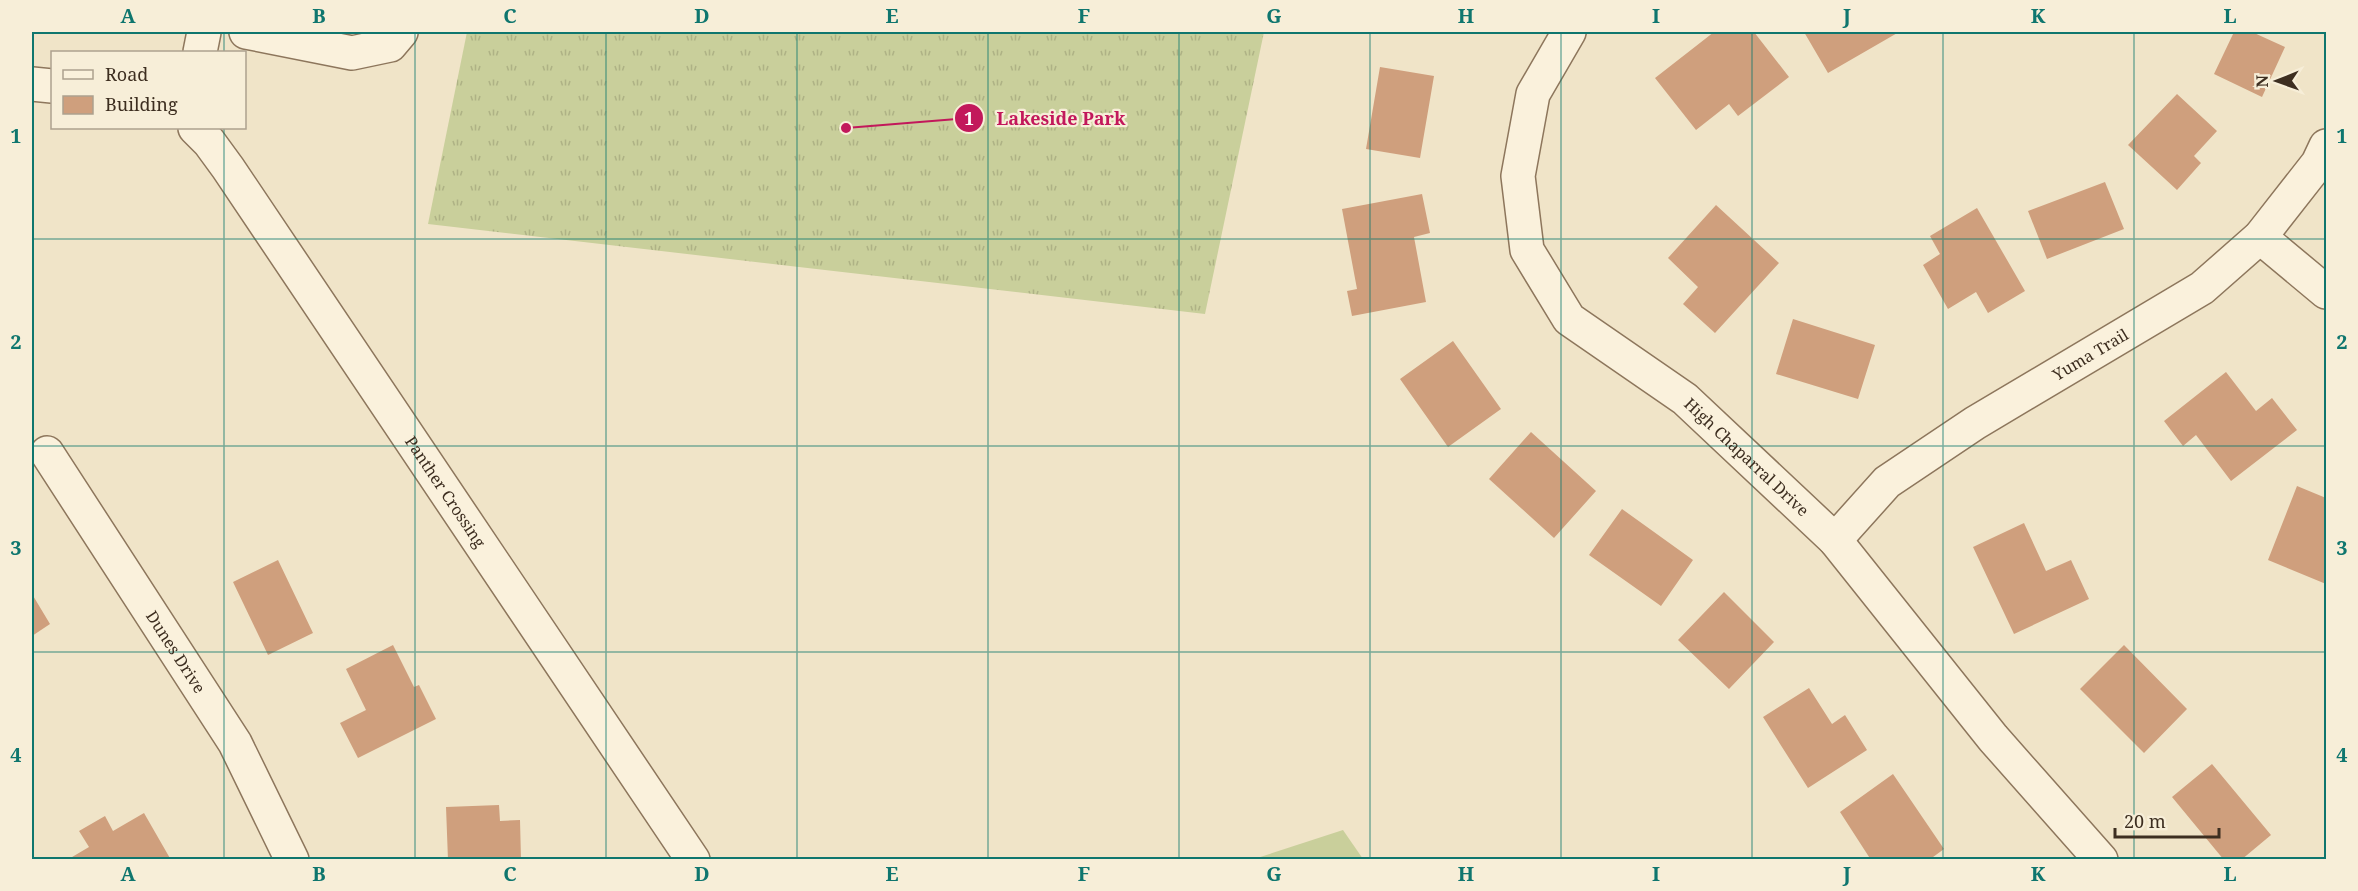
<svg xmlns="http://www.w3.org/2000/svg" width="2358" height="891" font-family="'Noto Serif',serif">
<defs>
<pattern id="grass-tufts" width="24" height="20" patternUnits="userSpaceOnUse" patternTransform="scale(1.5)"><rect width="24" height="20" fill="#c9cf9b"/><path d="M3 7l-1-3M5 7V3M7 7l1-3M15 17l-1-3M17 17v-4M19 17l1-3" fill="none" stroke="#aeb285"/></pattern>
</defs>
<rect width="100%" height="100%" fill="#f0e4c8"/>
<path fill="url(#grass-tufts)" d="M467 32H1264L1205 314 428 224Z"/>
<path fill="#c9cf9b" d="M1343 830 1363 859H1254Z"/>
<path fill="#cf9f7d" d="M1714 32H1754L1789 77 1738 116 1729 104 1696 130 1655 78Z
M1804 32H1899L1828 73Z
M2234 32H2252L2285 47 2262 97 2214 74Z
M1380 67 1434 76 1420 158 1366 149Z
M2177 94 2217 131 2194 156 2201 163 2177 190 2128 145Z
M2105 182 2124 229 2047 259 2028 211Z
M1422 194 1430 233 1414 237 1426 302 1352 316 1347 291 1357 289 1342 209Z
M1716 205 1779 263 1715 333 1683 304 1698 287 1668 258Z
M1977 208 2025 291 1988 313 1976 292 1948 309 1923 265 1940 254 1930 236Z
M1793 319 1875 345 1858 399 1776 374Z
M1453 341 1501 409 1448 447 1400 379Z
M2226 372 2256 411 2272 398 2297 430 2231 481 2196 435 2183 446 2164 421Z
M1531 432 1596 491 1554 538 1489 479Z
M2297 486 2326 498V584L2268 560Z
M1622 509 1693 560 1661 606 1589 555Z
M2024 523 2046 571 2071 560 2089 599 2014 634 1973 547Z
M278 560 313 633 268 655 233 582Z
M1724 592 1774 642 1729 689 1678 640Z
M32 594 50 624 32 636Z
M393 645 414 687 419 685 436 719 358 758 340 723 366 710 346 669Z
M2124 645 2187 709 2144 753 2080 689Z
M1809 688 1832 724 1845 715 1867 750 1808 788 1763 717Z
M2212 764 2271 835 2241 860H2224L2172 797Z
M1893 774 1944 849 1929 860H1871L1840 812Z
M499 805 500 821 520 820 521 860H448L446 807Z
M144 813 171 860H67L89 847 79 831 105 816 113 831Z"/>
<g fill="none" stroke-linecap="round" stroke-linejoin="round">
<defs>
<g id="minor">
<path d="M246 32 352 53 390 45 401 32"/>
<path id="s1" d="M1569 32 1533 94 1518 176 1527 250 1569 319 1685 399 1835 540 1993 738 2101 860"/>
<path d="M200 52 204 32"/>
<path d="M32 84 52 86"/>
<path id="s2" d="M195 128 209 142 228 168 693 860"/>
<path d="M2260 237 2326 292"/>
<path id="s3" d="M47 453 235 743 292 860"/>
<path id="s4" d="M1835 540 1887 482 1975 423 2202 288 2260 237 2318 163 2326 146"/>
</g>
</defs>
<use href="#minor" stroke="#8d765c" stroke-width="36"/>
<use href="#minor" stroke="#faf1dc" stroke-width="33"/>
</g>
<path fill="none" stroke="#0f766e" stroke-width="1.5" stroke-opacity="0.55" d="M224 32V52M415 32V860M606 32V860M797 32V860M988 32V860M1179 32V860M1370 32V860M1561 32V860M1752 32V860M1943 32V860M2134 32V860M224 128V860M32 239H2326M32 446H2326M32 652H2326"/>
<g text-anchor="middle" stroke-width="4.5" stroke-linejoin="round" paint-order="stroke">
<g font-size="16" fill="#3d2e20" stroke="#f7eed8">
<text dy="6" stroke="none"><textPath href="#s4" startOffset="318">Yuma Trail</textPath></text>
<text dy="6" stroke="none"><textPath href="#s1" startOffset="536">High Chaparral Drive</textPath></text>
<text dy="6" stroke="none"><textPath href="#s2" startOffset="442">Panther Crossing</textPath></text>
<text dy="6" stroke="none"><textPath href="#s3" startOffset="237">Dunes Drive</textPath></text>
</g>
</g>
<path fill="none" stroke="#c2185b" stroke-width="2" d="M846 128L969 118"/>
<g fill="#c2185b" stroke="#f7eed8" stroke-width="2">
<circle cx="846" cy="128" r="6"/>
<circle cx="969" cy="118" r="15"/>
</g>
<g font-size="18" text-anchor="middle" font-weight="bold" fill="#fff">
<text x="969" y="125">1</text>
</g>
<g font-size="18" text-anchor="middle" font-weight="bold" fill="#c2185b" stroke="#f7eed8" stroke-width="4.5" stroke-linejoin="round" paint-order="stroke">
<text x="1061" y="125">Lakeside Park</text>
</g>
<rect width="2358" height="891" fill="none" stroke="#f7eed8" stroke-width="66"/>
<rect x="51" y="51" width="195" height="78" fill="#f7eed8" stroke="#ada18e" stroke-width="1.5"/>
<rect x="63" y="70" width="30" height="9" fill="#faf1dc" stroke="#ada18e" stroke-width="1.5"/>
<text x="105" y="81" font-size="18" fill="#3d2e20">Road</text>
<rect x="63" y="96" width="30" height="18" fill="#cf9f7d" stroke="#ada18e" stroke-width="1.5"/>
<text x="105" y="111" font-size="18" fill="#3d2e20">Building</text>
<g transform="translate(2277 81) rotate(269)" stroke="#f7eed8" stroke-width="4.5" paint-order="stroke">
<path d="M0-4.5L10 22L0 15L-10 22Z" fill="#3d2e20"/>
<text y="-9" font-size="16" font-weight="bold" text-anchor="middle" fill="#3d2e20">N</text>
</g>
<path d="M2115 828v9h104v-9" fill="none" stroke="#3d2e20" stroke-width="3"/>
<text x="2124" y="828" font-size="18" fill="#3d2e20" stroke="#f7eed8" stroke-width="4.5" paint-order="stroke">20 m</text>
<rect x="33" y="33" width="2292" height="825" fill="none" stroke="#0f766e" stroke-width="2"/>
<g font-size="20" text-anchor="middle" font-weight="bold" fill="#0f766e">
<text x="128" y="23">A</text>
<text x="319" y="23">B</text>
<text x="510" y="23">C</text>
<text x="702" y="23">D</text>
<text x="892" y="23">E</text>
<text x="1084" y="23">F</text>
<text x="1274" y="23">G</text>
<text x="1466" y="23">H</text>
<text x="1656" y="23">I</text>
<text x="1847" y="23">J</text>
<text x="2038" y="23">K</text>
<text x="2230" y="23">L</text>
<text x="16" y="143">1</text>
<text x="2342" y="143">1</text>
<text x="16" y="349">2</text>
<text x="2342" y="349">2</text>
<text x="16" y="555">3</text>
<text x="2342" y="555">3</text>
<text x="16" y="762">4</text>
<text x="2342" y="762">4</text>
<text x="128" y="881">A</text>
<text x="319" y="881">B</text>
<text x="510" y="881">C</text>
<text x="702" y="881">D</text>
<text x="892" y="881">E</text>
<text x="1084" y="881">F</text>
<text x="1274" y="881">G</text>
<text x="1466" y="881">H</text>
<text x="1656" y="881">I</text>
<text x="1847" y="881">J</text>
<text x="2038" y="881">K</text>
<text x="2230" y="881">L</text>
</g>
</svg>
